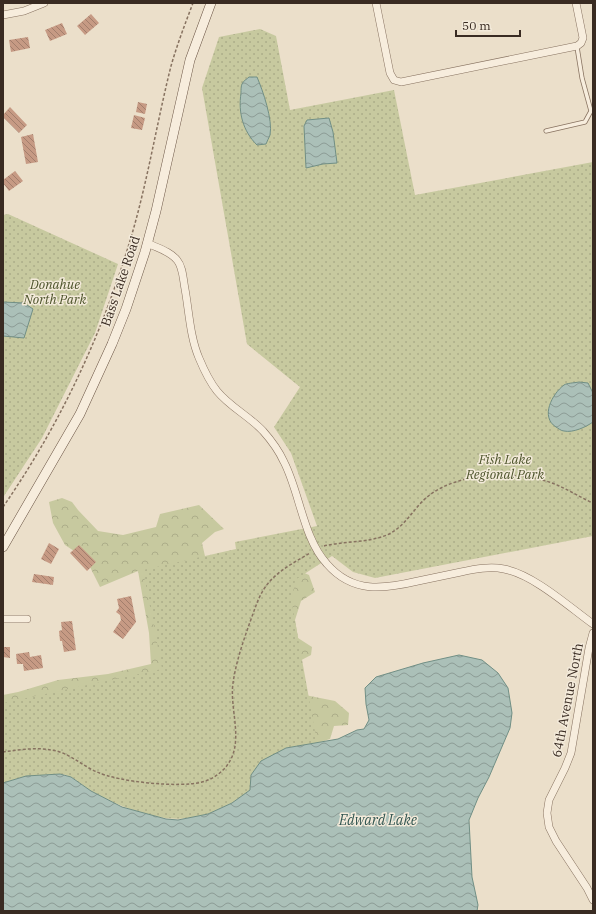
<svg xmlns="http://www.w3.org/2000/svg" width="596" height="914" font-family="'IBM Plex Serif',serif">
<defs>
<pattern id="forest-crowns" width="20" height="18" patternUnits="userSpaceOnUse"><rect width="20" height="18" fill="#c7c99f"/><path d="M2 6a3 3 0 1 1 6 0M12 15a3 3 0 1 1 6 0" fill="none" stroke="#acad89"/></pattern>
<pattern id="park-dots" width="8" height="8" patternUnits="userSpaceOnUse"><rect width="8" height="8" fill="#c7c99f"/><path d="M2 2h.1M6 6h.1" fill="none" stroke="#acad89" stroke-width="1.8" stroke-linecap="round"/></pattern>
<pattern id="water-waves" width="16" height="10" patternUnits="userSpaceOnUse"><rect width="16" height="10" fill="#abc0b8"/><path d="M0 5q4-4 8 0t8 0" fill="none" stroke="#8c9c95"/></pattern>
<pattern id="building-back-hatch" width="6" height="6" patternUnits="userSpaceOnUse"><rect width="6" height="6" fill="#c69a84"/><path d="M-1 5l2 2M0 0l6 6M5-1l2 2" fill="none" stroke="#a27e6c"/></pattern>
</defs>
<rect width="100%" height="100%" fill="#ebdfca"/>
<path fill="url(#forest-crowns)" d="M62 498 72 502 78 510 98 531 123 535 156 527 160 514 199 505 224 529 215 532 202 543 207 565 293 568 309 575 315 592 301 601 295 620 298 638 312 647 311 655 292 665 305 695 335 701 349 713 348 725 334 726 330 739 317 743 286 748 60 774 26 776 3 783V695L18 692 58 680 108 674 151 664 149 633 138 571 100 587 86 559 65 545 53 523 49 502Z"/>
<path fill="url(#park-dots)" d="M260 29 276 36 290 110 394 90 415 195 593 162V536L375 578 353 572 332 556 295 580 292 604 317 743 286 748 251 775 250 790C237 800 224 809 208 814 168 827 130 811 94 793 83 787 74 775 60 774 42 772 20 778 3 783V703L162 669 143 570 236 549 235 542 317 526 291 453 274 427 300 387 247 344 202 88 219 37Z
M8 214 118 264 95 333 42 438 4 496 3 495V215Z"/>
<path fill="url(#water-waves)" stroke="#718f85" d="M249 77H257C263 91 273 120 270 135 269 138 267 141 266 144L257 145C243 131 238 113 241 93 241 90 241 86 242 84 243 81 247 79 249 77Z
M329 118 333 132 337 163 323 164 306 168 304 126 307 120Z
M3 302 24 303 33 309 24 338 3 336Z
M579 382 588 383 593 393V422C586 427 573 433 564 431 561 431 558 428 556 427 540 417 552 394 564 385 567 383 574 383 579 382Z
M459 655 482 660 498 673 508 688 512 713 510 728 489 777 478 798 469 820 472 877 478 905 477 911H3V783L26 776 60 774 71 777 91 791 122 807 166 819 178 820 208 814 232 803 250 790 251 775 261 761 286 748 338 739 357 730 364 729 369 720 366 704 365 688 376 677 423 663Z"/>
<path fill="url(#building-back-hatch)" d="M91 14 99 23 85 35 77 26Z
M62 23 67 34 50 41 45 30Z
M28 37 30 48 11 52 9 40Z
M138 102 147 104 145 114 136 112Z
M10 107 27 125 19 133 3 117V115Z
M134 115 145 118 142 130 131 128Z
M33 134 38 162 26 164 21 137Z
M15 171 23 181 9 191 3 183V180Z
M49 543 59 549 51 564 41 559Z
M79 545 96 562 87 571 70 553Z
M34 574 54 577 53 585 32 582Z
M131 596 136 622 123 639 113 632 121 620 120 615 116 612 119 608 117 599Z
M72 621 76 650 64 652 62 641H60L59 631 62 630 61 622Z
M3 647H10V658L3 657Z
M29 652 30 657 41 655 43 668 24 671 23 664H17L16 654Z"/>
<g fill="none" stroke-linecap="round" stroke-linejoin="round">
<defs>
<path id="lane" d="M546 131 585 122 591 111 582 78 577 47"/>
<path id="street" d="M376 3 390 73 394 80 401 82 577 46 581 43 583 38 576 3
M3 15 24 11 44 3
M147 243C157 248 170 251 177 260 183 267 183 279 185 289 189 311 190 337 199 358 204 370 209 381 217 391 230 407 249 416 263 431 271 440 279 451 284 462 300 493 303 538 327 564 353 594 384 589 418 581 432 578 447 575 461 572 475 569 490 566 504 569 534 575 568 606 593 624
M3 619H27
M593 633 589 648 571 753 565 768 549 800 547 813 549 827 556 841 587 888 593 900"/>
<path id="secondary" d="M3 547 80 414 112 344 126 309 145 252 156 211 190 60 211 3"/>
</defs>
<use href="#lane" stroke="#877260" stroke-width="5"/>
<use href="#street" stroke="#877260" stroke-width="8"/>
<use href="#secondary" stroke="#695343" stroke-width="10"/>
<path stroke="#877260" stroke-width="1.5" stroke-dasharray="3 2" stroke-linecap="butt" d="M3 507C61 423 103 333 132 234 148 179 157 122 171 66 177 45 185 24 193 3
M324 546C344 541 367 543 387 535 407 526 414 506 431 494 460 473 512 471 546 481 563 486 577 496 593 503
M3 752C18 750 36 747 51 750 69 752 82 766 97 772 119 782 179 788 202 782 210 780 217 776 223 770 247 746 229 712 233 683 236 662 243 642 250 622 255 609 258 597 266 586 277 571 295 562 310 553"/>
<use href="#lane" stroke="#f7eddd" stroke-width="3.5"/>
<use href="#street" stroke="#f7eddd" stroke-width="7"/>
<use href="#secondary" stroke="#f7eddd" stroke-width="9"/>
</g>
<g text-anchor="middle" stroke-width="3" stroke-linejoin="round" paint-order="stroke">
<g font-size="13" fill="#392b22" stroke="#f3eada">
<text transform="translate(120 281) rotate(-71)" y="5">Bass Lake Road</text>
<text transform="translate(567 700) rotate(-79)" y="5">64th Avenue North</text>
</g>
<g font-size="13" font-style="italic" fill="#4c532a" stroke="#f3eada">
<text x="55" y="289">Donahue<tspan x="55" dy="15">North Park</tspan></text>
<text x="505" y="464">Fish Lake<tspan x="505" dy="15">Regional Park</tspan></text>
</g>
<g font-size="14" font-style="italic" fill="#335752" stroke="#f3eada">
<text x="378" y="825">Edward Lake</text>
</g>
</g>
<rect width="596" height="914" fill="none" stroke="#392b22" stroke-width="8"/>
<path d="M456 30v6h64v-6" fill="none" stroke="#392b22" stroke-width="2"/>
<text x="462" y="30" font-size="12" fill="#392b22" stroke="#f3eada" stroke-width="3" paint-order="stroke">50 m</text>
</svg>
